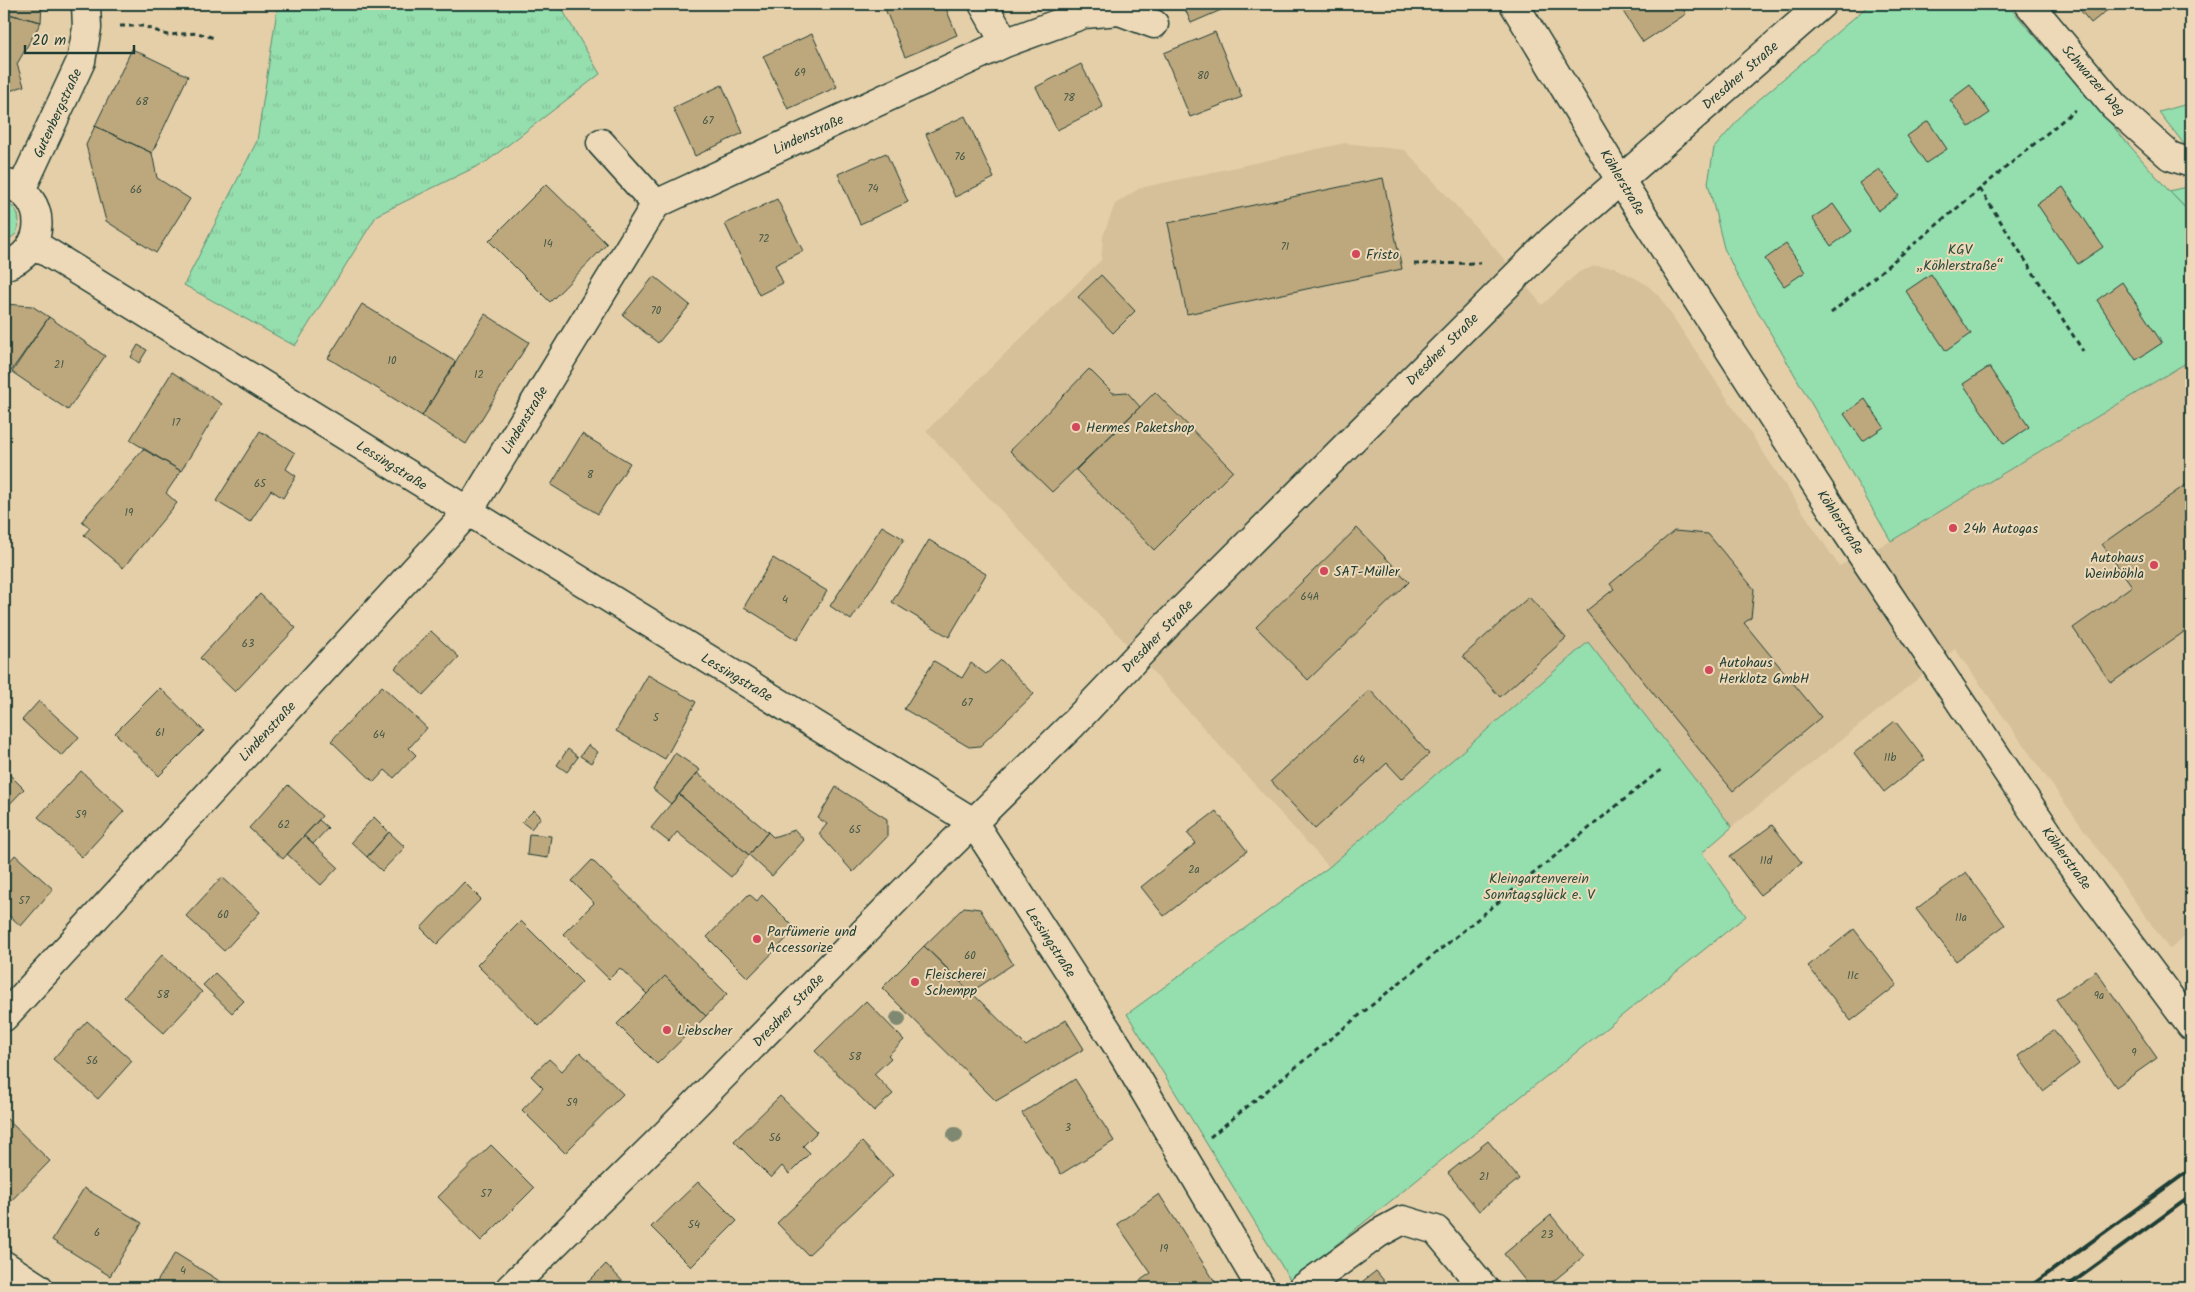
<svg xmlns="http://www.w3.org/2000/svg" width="2195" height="1292" font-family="Kalam,sans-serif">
<defs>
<pattern id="grass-tufts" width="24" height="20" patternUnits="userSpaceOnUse" patternTransform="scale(1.25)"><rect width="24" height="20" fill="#95deae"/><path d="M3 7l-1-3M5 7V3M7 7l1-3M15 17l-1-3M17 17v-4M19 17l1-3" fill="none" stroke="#80bf96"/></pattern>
<pattern id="forest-firs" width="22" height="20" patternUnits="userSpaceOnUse" patternTransform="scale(1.25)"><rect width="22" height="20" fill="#95deae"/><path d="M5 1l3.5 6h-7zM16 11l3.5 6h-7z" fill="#80bf96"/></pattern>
</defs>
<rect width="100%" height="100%" fill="#e5cfa9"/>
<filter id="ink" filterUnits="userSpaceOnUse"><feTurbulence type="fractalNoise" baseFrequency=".02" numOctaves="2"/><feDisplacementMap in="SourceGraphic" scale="10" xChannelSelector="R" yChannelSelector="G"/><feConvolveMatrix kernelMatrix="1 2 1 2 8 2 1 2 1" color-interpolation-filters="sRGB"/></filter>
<g filter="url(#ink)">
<path fill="#d5c09a" d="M1345 143 1405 150 1493 246 1542 305 1579 272 1595 266 1614 267 1646 284 1659 296 1839 566 1891 541 2191 360V932L2169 949 1955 649 1732 827 1588 643 1329 867 1154 673 926 431 1101 260 1103 236 1115 204 1140 188Z"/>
<path fill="url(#grass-tufts)" stroke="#5a8e71" d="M278 4H559L600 74 486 162 377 215 295 346 184 285 257 141Z
M4 201C19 208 22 219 16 234L4 243Z"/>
<path fill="url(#forest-firs)" stroke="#5a8e71" d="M2191 186V214L2169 191Z"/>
<path fill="#95deae" stroke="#5a8e71" d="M1870 4H2007L2169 191 2191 214V360L1891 541 1738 277 1724 248 1708 183 1714 148 1747 110Z
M2191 103V153L2159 112Z
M1588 642 1732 827 1702 853 1746 916 1291 1281 1127 1014 1329 867Z"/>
<path fill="#bda87e" stroke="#1f3d34" d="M4 4H42L41 22 4 13Z
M883 4H944L957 35 905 57Z
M1183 4H1235L1191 23Z
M1618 4H1680L1686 14 1643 42Z
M2075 4H2115L2091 23Z
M4 13 41 22 17 64 24 86 4 93Z
M1215 32 1242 97 1190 117 1164 53Z
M812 34 837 87 788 109 763 56Z
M132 49 188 76 152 153 95 126Z
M1081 64 1103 107 1057 130 1036 87Z
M722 85 743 133 695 156 673 108Z
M1970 85 1990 113 1969 127 1950 100Z
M965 116 994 178 955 197 926 134Z
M1928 121 1947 149 1926 163 1907 136Z
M95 126 152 153 157 178 190 199 156 253 106 221 86 145Z
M886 153 908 202 860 224 838 174Z
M1879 169 1899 196 1878 211 1859 183Z
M1383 178 1402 269 1187 314 1168 223Z
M546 184 607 244 550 302 489 241Z
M2063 187 2103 247 2078 264 2037 204Z
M777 199 803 251 775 265 783 283 759 295 725 224Z
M1833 204 1852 231 1831 246 1812 218Z
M1786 244 1805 272 1784 286 1765 259Z
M1931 274 1971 334 1946 351 1906 291Z
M1101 275 1135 311 1113 333 1078 297Z
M654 276 690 305 658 343 623 315Z
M2122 282 2162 343 2136 360 2097 300Z
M4 304 32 306 49 317 4 381Z
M362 304 456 362 422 416 328 358Z
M485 314 529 342 466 444 422 416Z
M49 317 105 356 68 410 12 372Z
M138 345 147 350 139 363 131 357Z
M1989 367 2029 427 2004 444 1963 384Z
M1089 369 1113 393 1127 392 1140 407 1052 492 1010 451Z
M172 372 222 404 181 471 130 440Z
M1155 392 1233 471 1154 550 1076 470Z
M1865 399 1884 427 1863 441 1844 414Z
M260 431 295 453 286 469 296 476 283 498 271 490 250 522 216 501Z
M582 434 630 463 598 514 551 485Z
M143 449 181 471 166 493 177 503 123 568 84 535 90 528 82 521Z
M2191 481V627L2111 683 2073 628 2132 586 2102 544Z
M882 526 904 539 851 620 830 606Z
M1357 528 1409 582 1308 680 1256 627Z
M1674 531 1708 534 1754 589 1751 618 1744 623 1821 717 1733 791 1586 611 1614 589 1610 584Z
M929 540 986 574 949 637 892 602Z
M773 558 827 591 797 640 744 607Z
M260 594 296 628 235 692 200 658Z
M1529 597 1566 638 1500 697 1463 656Z
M431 631 459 657 423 695 395 668Z
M1001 660 1034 694 980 746 969 747 904 709 934 661 962 678 971 663 986 674Z
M648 675 696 702 665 759 616 731Z
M382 686 427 728 409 748 416 755 394 778 385 770 374 782 331 741Z
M160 688 204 731 159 776 115 733Z
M1370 690 1429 754 1402 779 1387 763 1315 829 1271 781Z
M39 701 79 737 62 756 22 720Z
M1895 721 1925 760 1884 792 1854 753Z
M588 745 598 752 591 763 580 756Z
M568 749 578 757 567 772 557 765Z
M675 753 700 770 671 804 653 789Z
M4 769 24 789 4 810Z
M81 771 124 811 82 857 38 817Z
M697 773 768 832 749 855 679 794Z
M288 785 322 816 283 859 249 828Z
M836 787 887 819V837L853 872 819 834 827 824 818 818Z
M679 794 749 855 731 877 677 832 669 842 651 828Z
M534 810 541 817 531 829 522 822Z
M1216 811 1247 851 1164 916 1141 887 1196 843 1187 833Z
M374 817 389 832 367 857 351 842Z
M319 820 328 828 313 844 304 836Z
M1772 825 1802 863 1760 895 1730 856Z
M795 830 804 840 772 876 749 855 768 832 773 837Z
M389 832 405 847 382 871 367 857Z
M529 834 551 836 548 858 527 855Z
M304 836 338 867 321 885 287 854Z
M15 855 53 889 21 926 4 911V868Z
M592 860 727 994 706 1016 665 976 647 994 620 968 609 979 563 934 594 903 572 881Z
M1966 872 2005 925 1956 961 1916 909Z
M222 877 260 912 224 951 186 916Z
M464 882 481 899 437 944 421 928Z
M749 894 757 901 762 895 796 929 748 978 707 937Z
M964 907 980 909 1013 964 971 992 924 946Z
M521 921 582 982 539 1026 477 965Z
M1854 929 1897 985 1851 1021 1808 966Z
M924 946 1026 1046 1066 1020 1084 1049 996 1101 882 988Z
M162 955 202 992 164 1033 124 997Z
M2096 971 2157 1058 2116 1087 2056 999Z
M215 973 244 1001 232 1013 203 985Z
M665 976 706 1016 657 1064 617 1024Z
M866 1001 904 1040 888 1055 891 1058 874 1074 893 1094 874 1111 815 1051Z
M87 1021 132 1061 98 1099 53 1059Z
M2054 1030 2079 1064 2043 1091 2018 1056Z
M580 1052 623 1094 565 1153 522 1110 543 1088 531 1076 549 1059 562 1071Z
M1075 1079 1114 1141 1061 1174 1022 1113Z
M780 1096 817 1132 803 1146 810 1153 789 1174 782 1166 771 1178 734 1141Z
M4 1116 50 1161 4 1208Z
M1488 1141 1519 1179 1479 1211 1448 1173Z
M862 1142 893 1175 808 1255 777 1223Z
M491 1145 534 1188 481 1241 438 1197Z
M698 1182 737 1221 691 1267 651 1227Z
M84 1188 142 1223 110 1276 52 1240Z
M1159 1194 1219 1288H1129L1151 1273 1117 1224Z
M1551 1215 1584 1256 1545 1288H1531L1504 1254Z
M175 1253 229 1287 228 1288H153Z
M606 1264 629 1288H582Z
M1376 1271 1390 1288H1354Z"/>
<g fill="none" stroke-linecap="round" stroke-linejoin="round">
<defs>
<path id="minor" d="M983 4 1005 43
M1514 4 1619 178 1848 534 2052 839 2191 1026
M2029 4 2114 106 2170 156 2191 163
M601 143 656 204
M21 190 81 61 87 28 86 4
M34 244 973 822 1124 1056 1261 1288
M4 266C47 253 50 196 5 183
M4 1017 468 512 656 204 1005 43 1084 14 1119 11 1154 24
M4 1265 39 1288
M1303 1288 1379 1233 1403 1220 1436 1230 1484 1288"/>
<path id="major" d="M510 1288 667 1133 922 873 1071 726 1169 623 1552 240 1822 4"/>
</defs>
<use href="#minor" stroke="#1f3d34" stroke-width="31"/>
<use href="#major" stroke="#1f3d34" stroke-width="31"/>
<path stroke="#1f3d34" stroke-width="3" stroke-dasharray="5 4" stroke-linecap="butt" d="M120 26H144L167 35 198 33 214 38
M1980 189 2083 351
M1414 264 1481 263
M1831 313 2075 110
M1210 1137 1663 768"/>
<use href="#minor" stroke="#edd9b7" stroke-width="28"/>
<use href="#major" stroke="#edd9b7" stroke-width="28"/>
<path stroke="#1f3d34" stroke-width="4" d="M2028 1288 2191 1169
M2065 1288 2191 1196"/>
</g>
<g fill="#7f886f">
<circle cx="898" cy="1019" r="8"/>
<circle cx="955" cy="1135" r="8"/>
</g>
</g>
<g fill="#d1495b" stroke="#edd9b7" stroke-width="2">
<circle cx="1356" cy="254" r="5"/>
<circle cx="1076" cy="427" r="5"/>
<circle cx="1953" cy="528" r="5"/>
<circle cx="2154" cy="565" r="5"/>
<circle cx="1324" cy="571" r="5"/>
<circle cx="1709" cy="670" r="5"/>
<circle cx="757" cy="939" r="5"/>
<circle cx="915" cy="982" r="5"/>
<circle cx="667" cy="1030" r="5"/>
</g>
<g text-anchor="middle" stroke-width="4" stroke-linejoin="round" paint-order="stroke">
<g font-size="11" fill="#465846">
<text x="800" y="76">69</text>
<text x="1203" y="79">80</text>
<text x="1069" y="101">78</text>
<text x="142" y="105">68</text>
<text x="708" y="124">67</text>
<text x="960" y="160">76</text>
<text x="873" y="192">74</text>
<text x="136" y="193">66</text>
<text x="764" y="242">72</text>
<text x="548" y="247">14</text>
<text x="1285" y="250">71</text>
<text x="656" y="314">70</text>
<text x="392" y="364">10</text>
<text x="59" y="368">21</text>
<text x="479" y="378">12</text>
<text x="176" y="426">17</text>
<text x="590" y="478">8</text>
<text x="260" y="487">65</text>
<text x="129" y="516">19</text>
<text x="1310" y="600">64A</text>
<text x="785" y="603">4</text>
<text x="248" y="647">63</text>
<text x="967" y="706">67</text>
<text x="656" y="721">5</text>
<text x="160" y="736">61</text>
<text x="379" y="738">64</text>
<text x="1890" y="761">11b</text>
<text x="1359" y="763">64</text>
<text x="81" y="818">59</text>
<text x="284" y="828">62</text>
<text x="855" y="833">65</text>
<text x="1766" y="864">11d</text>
<text x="1194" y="873">2a</text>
<text x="24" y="904">57</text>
<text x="223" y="918">60</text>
<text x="1961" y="921">11a</text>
<text x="970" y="959">60</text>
<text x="1853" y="979">11c</text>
<text x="163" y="998">58</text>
<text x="2099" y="999">9a</text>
<text x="2134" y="1056">9</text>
<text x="855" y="1060">58</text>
<text x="92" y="1064">56</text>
<text x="572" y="1106">59</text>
<text x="1068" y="1131">3</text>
<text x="775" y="1141">56</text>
<text x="1484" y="1180">21</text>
<text x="486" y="1197">57</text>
<text x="694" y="1228">54</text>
<text x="97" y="1236">6</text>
<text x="1547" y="1238">23</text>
<text x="1164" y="1252">19</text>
<text x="183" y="1274">4</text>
</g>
<g font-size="14" fill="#1f3d34" stroke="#edd9b7">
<text transform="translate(1740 75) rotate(-41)" y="5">Dresdner Straße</text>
<text transform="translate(2094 80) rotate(49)" y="5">Schwarzer Weg</text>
<text transform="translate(57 113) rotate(-65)" y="5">Gutenbergstraße</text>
<text transform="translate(808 134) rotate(-25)" y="5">Lindenstraße</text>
<text transform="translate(1623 182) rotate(59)" y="5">Köhlerstraße</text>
<text transform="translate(1442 349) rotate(-45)" y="5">Dresdner Straße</text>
<text transform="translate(524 420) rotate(-59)" y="5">Lindenstraße</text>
<text transform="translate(392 465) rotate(32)" y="5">Lessingstraße</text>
<text transform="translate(1841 522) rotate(57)" y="5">Köhlerstraße</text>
<text transform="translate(1157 636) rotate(-46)" y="5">Dresdner Straße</text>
<text transform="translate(737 677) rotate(31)" y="5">Lessingstraße</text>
<text transform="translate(267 731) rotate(-47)" y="5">Lindenstraße</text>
<text transform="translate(2067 858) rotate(54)" y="5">Köhlerstraße</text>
<text transform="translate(1051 942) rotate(57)" y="5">Lessingstraße</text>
<text transform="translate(788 1010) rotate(-46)" y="5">Dresdner Straße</text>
</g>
<g font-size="14" fill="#2b4d40" stroke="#edd9b7">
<text x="1960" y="254">KGV<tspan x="1960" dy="16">„Köhlerstraße“</tspan></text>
<text x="1539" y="883">Kleingartenverein<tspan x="1539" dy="16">Sonntagsglück e. V</tspan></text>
</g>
<g font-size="14" fill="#1f3d34" stroke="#edd9b7" text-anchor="start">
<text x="1366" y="259">Fristo</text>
<text x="1086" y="432">Hermes Paketshop</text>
<text x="1963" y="533">24h Autogas</text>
<text x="2144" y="562" text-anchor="end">Autohaus<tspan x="2144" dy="16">Weinböhla</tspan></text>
<text x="1334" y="576">SAT-Müller</text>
<text x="1719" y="667">Autohaus<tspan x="1719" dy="16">Herklotz GmbH</tspan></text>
<text x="767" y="936">Parfümerie und<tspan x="767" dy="16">Accessorize</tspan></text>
<text x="925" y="979">Fleischerei<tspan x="925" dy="16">Schempp</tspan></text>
<text x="677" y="1035">Liebscher</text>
</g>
</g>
<rect width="2195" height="1292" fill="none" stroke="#edd9b7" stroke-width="20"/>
<rect x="10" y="10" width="2175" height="1272" fill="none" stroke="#1f3d34" stroke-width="2" filter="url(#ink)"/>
<path d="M25 45v8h109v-8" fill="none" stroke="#1f3d34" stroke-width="2.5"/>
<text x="32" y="45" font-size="15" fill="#1f3d34" stroke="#edd9b7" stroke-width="4" paint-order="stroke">20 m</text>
</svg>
